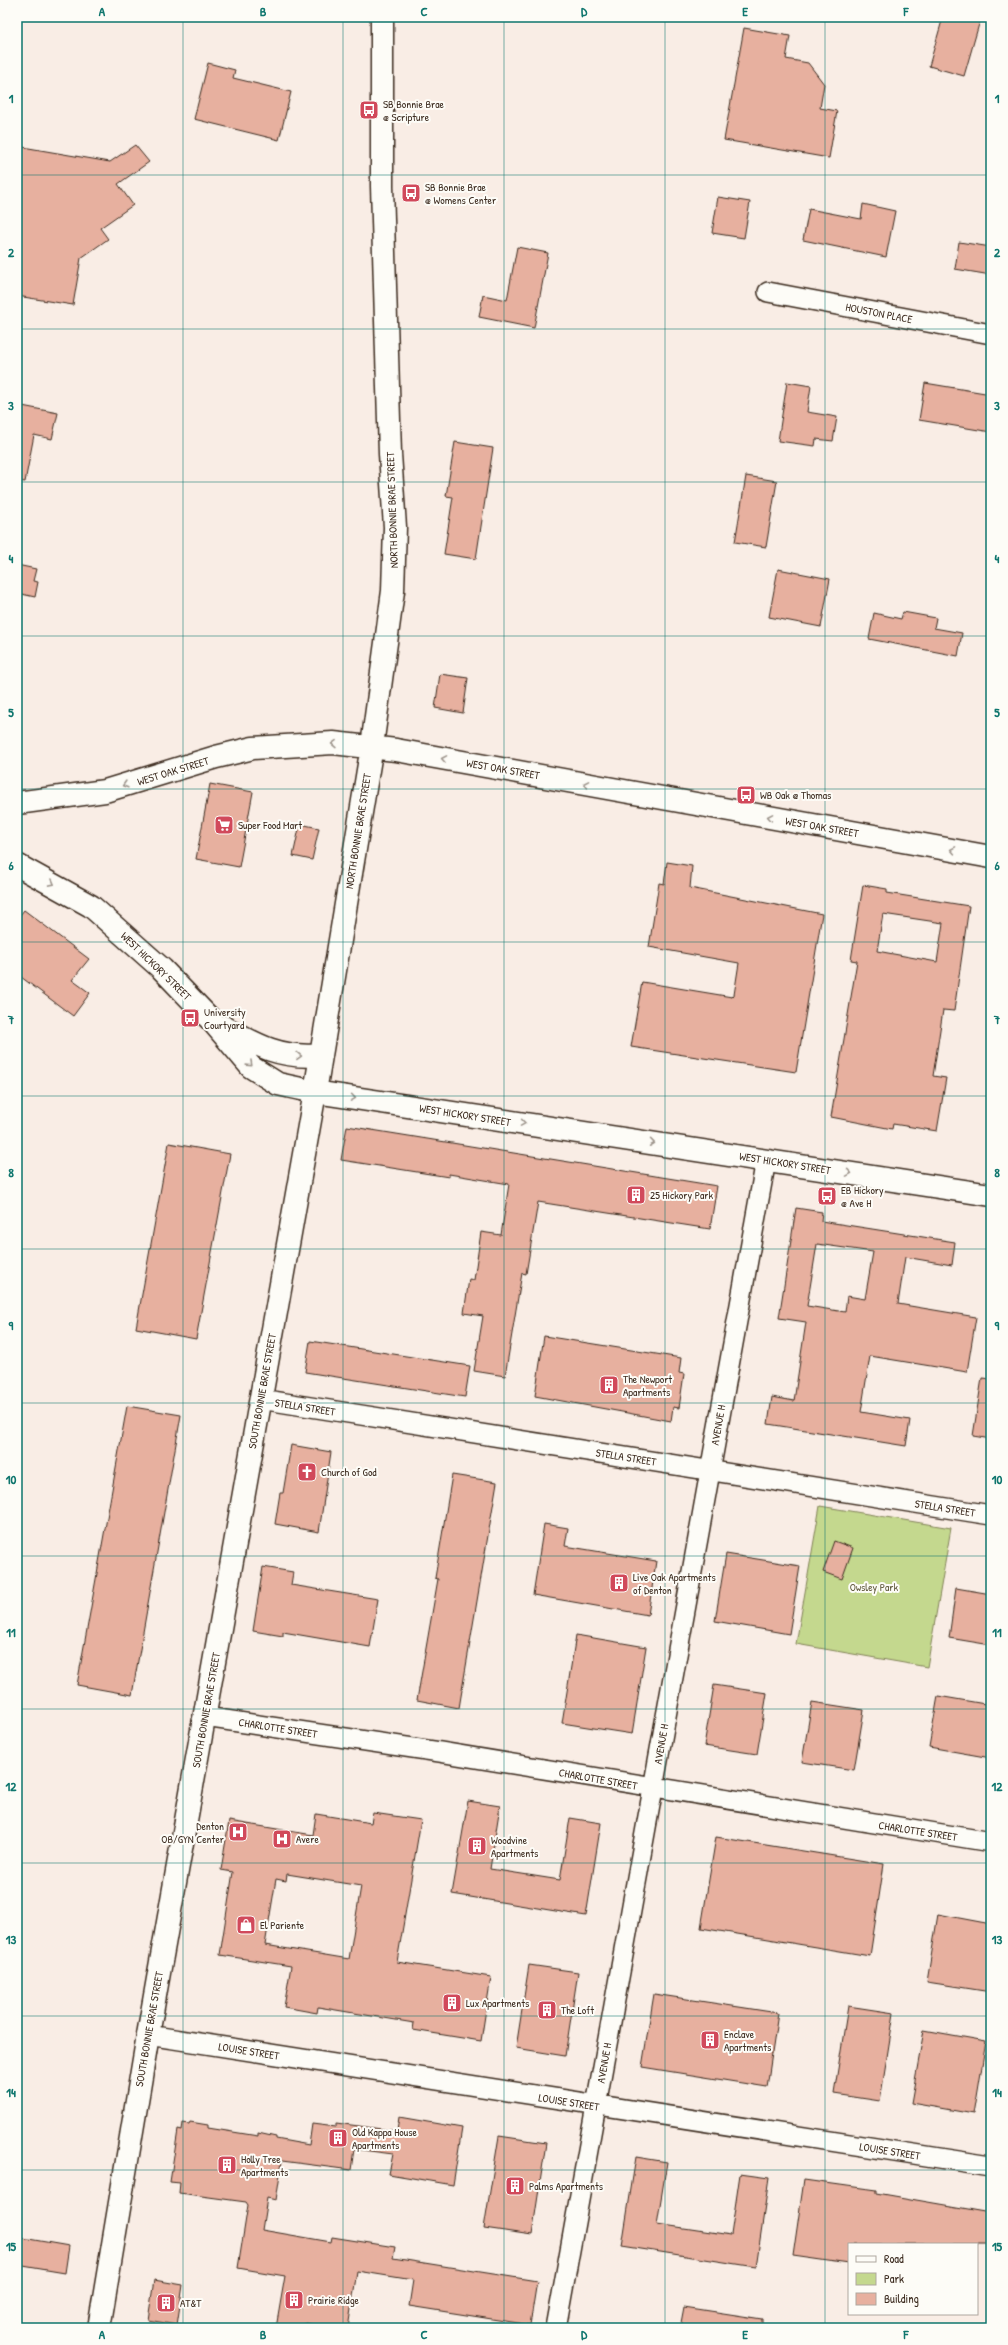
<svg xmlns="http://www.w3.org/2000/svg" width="1008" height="2345" font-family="'Patrick Hand',sans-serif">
<rect width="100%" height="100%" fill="#f9ede5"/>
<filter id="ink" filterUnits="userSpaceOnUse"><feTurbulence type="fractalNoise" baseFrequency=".025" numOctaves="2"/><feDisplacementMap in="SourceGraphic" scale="8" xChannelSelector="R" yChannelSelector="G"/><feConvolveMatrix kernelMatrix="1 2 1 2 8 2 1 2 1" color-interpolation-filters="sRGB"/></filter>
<g filter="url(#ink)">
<path fill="#c4d88e" stroke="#808156" d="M820 1506 951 1528 927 1667 796 1644Z"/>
<path fill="#e7b09f" stroke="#3b2a1e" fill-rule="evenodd" d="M943 17H981L964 76 929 66Z
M744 28 790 36 786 59 808 63 824 84 820 108 837 111 829 158 724 140Z
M208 63 235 70 233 78 291 92 279 140 194 119Z
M135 145 149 162 118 184 133 205 100 228 108 239 81 258 73 305 17 296V146L110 162Z
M718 197 750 202 744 238 712 233Z
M863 204 895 211 886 257 803 240 809 209 861 219Z
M959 242 991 247V275L955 269Z
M517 247 548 253 534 328 479 317 483 295 507 300Z
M787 382 811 386 807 412 837 417 833 441 816 439 815 446 778 441Z
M925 383 991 394V432L919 420Z
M17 405 58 413 52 439 34 435 25 482 17 481Z
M455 442 493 448 476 559 444 554 453 497 446 496Z
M746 476 777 481 766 547 735 542Z
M17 565 36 569 33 581 38 582 35 597 17 593Z
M778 569 830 579 821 627 769 617Z
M903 612 936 618 934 628 962 633 958 656 869 639 874 613 901 619Z
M440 674 468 678 463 713 435 708Z
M210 784 253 792 239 867 196 859Z
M300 824 319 828 312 860 293 856Z
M667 862 692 866 690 888 822 914 796 1072 631 1047 642 982 732 997 734 995 739 963 649 947 659 883 664 884Z
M863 885 887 889V893L969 906 954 1011 943 1010 933 1076 946 1078 937 1131 893 1124 892 1129 831 1117 857 961 851 960ZM883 914 943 923 937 962 877 951Z
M24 910 89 959 72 980 90 993 73 1016 17 974V919Z
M347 1126 717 1186 710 1229 538 1202 526 1274 522 1273 505 1376 474 1371 483 1316 464 1313 469 1279 474 1280 481 1232 501 1235 509 1184 449 1174V1177L341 1160Z
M169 1143 230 1154 196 1339 136 1328Z
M796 1208 822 1212 821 1221 955 1242 952 1265 905 1257 898 1304 976 1317 967 1372 870 1356 861 1412 910 1420 906 1446 768 1424 772 1397 794 1401 806 1322 779 1318ZM817 1244 873 1252 865 1299 847 1296 845 1312 807 1306Z
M544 1336 681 1358 679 1373 684 1374 679 1408 673 1407 671 1421 535 1396Z
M310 1341 470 1366 465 1397 305 1372Z
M982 1378 991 1379V1439L973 1436Z
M127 1406 181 1415 132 1695 77 1685Z
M291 1445 331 1452 319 1532 275 1524 280 1493H283Z
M452 1475 497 1482 459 1708 417 1700 438 1579 435 1578Z
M544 1524 568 1528 565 1546 656 1561 648 1615 533 1595Z
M834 1541 853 1548 842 1579 823 1572Z
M726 1554 800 1566 789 1634 715 1621Z
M263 1567 293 1572 291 1585 378 1599 370 1647 283 1632V1636L253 1631Z
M956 1588 991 1594V1645L949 1638Z
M576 1635 646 1647 632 1734 562 1723Z
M714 1685 767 1693 757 1754 704 1746Z
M938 1696 991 1705V1758L929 1747Z
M812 1702 864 1710 854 1770 802 1762Z
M468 1801 500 1806 490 1869 560 1880 570 1818 601 1823 586 1916 452 1894Z
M373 1813 421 1820 397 1962 491 1977 481 2041 413 2030 414 2023 318 2007 317 2013 284 2007 291 1966 220 1955 233 1872 221 1870 229 1821 313 1835 316 1814 371 1823ZM287 1874 361 1886 349 1959 265 1945 276 1879 286 1881Z
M716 1837 884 1864 870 1956 701 1928Z
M938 1914 991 1924V1992L927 1982Z
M529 1965 578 1972 565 2056 516 2048Z
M654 1994 778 2013 767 2087 642 2067Z
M848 2006 894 2013 880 2101 834 2094Z
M924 2030 986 2041 974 2114 911 2103Z
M399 2117 462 2128 453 2185 389 2174 393 2154 354 2149 351 2170 282 2161 276 2200 267 2198 262 2230 331 2242 332 2237 395 2247 393 2258 537 2281 530 2325 409 2306 413 2280 357 2271 348 2328H332L304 2323 303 2328H276L285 2276 238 2268 248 2205 246 2202 179 2193 180 2183 170 2182 178 2130 182 2131 183 2123 189 2124 190 2122 208 2125V2128L258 2136V2133L276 2137V2139L309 2145 312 2124 336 2127V2123L397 2131Z
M499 2136 546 2143 532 2235 484 2228Z
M636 2157 667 2162 657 2224 731 2235 740 2174 769 2178 756 2267 622 2246Z
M804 2180 876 2190V2193L991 2213V2244H849V2264L793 2256Z
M17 2237 69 2246 65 2273 17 2265Z
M154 2280 183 2285 177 2325 148 2320Z
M684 2307 762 2319V2328H680Z"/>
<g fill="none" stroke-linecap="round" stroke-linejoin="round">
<defs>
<path id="minor" d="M768 292 991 334
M260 1399 991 1515
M205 1717 440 1752 991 1842
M148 2035 991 2166
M556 2328 766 1160"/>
<path id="secondary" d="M17 803 105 791 216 757 253 748 333 743 396 750 991 857
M17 865 91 906 162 969 212 1021 251 1067 278 1084 315 1092 991 1195
M224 1027C258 1046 281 1059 321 1055
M99 2328 148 2035 315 1092 372 746 393 591 395 527 390 454 382 186V17"/>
</defs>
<use href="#minor" stroke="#3b2a1e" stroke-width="22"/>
<use href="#secondary" stroke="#3b2a1e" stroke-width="25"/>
<use href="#minor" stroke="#fdfcf7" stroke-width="19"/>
<use href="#secondary" stroke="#fdfcf7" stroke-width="22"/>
</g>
<defs><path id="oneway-chevron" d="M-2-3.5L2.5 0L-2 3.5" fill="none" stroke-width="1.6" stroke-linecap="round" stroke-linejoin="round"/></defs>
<g stroke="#9c938a">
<use href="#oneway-chevron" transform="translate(334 744) rotate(-179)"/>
<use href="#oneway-chevron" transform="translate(444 759) rotate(-170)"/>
<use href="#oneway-chevron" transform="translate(586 784) rotate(-170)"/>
<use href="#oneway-chevron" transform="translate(125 785) rotate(164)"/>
<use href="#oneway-chevron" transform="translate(770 817) rotate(-170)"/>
<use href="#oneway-chevron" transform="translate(953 850) rotate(-170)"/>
<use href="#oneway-chevron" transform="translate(52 883) rotate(29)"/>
<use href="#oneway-chevron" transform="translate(299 1056) rotate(2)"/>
<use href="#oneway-chevron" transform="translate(250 1064) rotate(44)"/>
<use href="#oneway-chevron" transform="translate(353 1098) rotate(9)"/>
<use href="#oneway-chevron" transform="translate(523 1123) rotate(9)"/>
<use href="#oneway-chevron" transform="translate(652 1143) rotate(8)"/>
<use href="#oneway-chevron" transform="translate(849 1173) rotate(9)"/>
</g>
</g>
<path fill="none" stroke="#0f766e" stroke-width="1" stroke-opacity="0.55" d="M183 17V2328M343 17V2328M504 17V2328M665 17V2328M825 17V2328M17 175H991M17 329H991M17 482H991M17 636H991M17 789H991M17 942H991M17 1096H991M17 1249H991M17 1403H991M17 1556H991M17 1709H991M17 1863H991M17 2016H991M17 2170H991"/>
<defs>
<symbol id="bus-square" viewBox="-11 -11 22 22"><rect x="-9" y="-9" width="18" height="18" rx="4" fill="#d1495b" stroke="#fdfcf7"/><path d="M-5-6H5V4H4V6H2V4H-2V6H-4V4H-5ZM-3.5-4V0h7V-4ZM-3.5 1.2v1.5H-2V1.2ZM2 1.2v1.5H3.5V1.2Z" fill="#fff"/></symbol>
<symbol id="supermarket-square" viewBox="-11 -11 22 22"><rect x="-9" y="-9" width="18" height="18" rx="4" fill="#d1495b" stroke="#fdfcf7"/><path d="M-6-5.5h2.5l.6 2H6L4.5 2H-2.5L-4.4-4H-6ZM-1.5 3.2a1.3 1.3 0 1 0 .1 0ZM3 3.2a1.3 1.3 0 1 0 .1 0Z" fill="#fff"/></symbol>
<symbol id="building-square" viewBox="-11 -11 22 22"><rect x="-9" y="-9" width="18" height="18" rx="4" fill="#d1495b" stroke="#fdfcf7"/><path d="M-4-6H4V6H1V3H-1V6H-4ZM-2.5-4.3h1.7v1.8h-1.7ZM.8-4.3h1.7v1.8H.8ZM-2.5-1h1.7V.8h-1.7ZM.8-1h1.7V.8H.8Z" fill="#fff"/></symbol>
<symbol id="church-square" viewBox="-11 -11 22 22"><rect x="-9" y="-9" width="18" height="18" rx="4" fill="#d1495b" stroke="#fdfcf7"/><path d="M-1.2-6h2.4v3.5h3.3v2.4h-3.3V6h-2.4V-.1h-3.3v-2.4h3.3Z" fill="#fff"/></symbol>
<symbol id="hospital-square" viewBox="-11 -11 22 22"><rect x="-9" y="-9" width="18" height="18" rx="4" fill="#d1495b" stroke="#fdfcf7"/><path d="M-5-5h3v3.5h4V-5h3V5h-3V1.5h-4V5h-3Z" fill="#fff"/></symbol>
<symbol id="shop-square" viewBox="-11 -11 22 22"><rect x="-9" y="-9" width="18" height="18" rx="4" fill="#d1495b" stroke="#fdfcf7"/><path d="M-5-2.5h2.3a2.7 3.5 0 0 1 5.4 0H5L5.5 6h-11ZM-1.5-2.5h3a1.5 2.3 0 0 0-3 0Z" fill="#fff"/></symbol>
</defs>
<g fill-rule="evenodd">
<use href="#bus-square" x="358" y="99" width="22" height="22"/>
<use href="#bus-square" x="400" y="182" width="22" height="22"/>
<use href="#bus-square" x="735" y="784" width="22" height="22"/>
<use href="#supermarket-square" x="213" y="814" width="22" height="22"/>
<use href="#bus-square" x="179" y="1007" width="22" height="22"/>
<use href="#building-square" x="625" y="1184" width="22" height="22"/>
<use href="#bus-square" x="816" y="1185" width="22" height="22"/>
<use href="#building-square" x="598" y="1374" width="22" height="22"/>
<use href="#church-square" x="296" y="1461" width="22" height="22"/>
<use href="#building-square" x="608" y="1572" width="22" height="22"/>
<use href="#hospital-square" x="227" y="1821" width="22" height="22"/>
<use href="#hospital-square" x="271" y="1828" width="22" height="22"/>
<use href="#building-square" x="466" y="1835" width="22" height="22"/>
<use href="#shop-square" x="235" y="1914" width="22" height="22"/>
<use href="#building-square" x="441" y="1992" width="22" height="22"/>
<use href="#building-square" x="536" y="1999" width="22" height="22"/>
<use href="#building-square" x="699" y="2029" width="22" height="22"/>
<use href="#building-square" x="327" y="2127" width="22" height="22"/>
<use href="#building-square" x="216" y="2154" width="22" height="22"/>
<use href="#building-square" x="504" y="2175" width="22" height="22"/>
<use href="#building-square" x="283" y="2289" width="22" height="22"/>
<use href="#building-square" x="155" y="2292" width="22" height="22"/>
</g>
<g text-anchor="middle" stroke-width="4" stroke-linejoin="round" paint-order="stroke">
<g font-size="11" fill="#3b2a1e" stroke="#fdfcf7" text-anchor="start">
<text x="383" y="108">SB Bonnie Brae<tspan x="383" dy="13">@ Scripture</tspan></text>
<text x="425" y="191">SB Bonnie Brae<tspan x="425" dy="13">@ Womens Center</tspan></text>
<text x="760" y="799">WB Oak @ Thomas</text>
<text x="238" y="829">Super Food Mart</text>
<text x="204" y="1016">University<tspan x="204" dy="13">Courtyard</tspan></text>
<text x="841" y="1194">EB Hickory<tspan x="841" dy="13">@ Ave H</tspan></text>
<text x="650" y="1199">25 Hickory Park</text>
<text x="623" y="1383">The Newport<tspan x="623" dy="13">Apartments</tspan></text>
<text x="321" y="1476">Church of God</text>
<text x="633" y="1581">Live Oak Apartments<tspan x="633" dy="13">of Denton</tspan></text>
<text x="224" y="1830" text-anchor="end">Denton<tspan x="224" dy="13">OB/GYN Center</tspan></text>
<text x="296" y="1843">Avere</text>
<text x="491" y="1844">Woodvine<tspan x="491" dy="13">Apartments</tspan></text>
<text x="260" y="1929">El Pariente</text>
<text x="466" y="2007">Lux Apartments</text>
<text x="561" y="2014">The Loft</text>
<text x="724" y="2038">Enclave<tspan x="724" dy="13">Apartments</tspan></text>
<text x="352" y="2136">Old Kappa House<tspan x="352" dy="13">Apartments</tspan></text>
<text x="241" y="2163">Holly Tree<tspan x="241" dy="13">Apartments</tspan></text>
<text x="529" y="2190">Palms Apartments</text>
<text x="308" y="2304">Prairie Ridge</text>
<text x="180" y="2307">AT&amp;T</text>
</g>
<g font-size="11" fill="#3b2a1e" stroke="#fdfcf7">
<text transform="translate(879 313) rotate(11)" y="4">HOUSTON PLACE</text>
<text transform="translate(392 510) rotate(-92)" y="4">NORTH BONNIE BRAE STREET</text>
<text transform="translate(503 769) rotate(10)" y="4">WEST OAK STREET</text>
<text transform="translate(173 771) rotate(-17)" y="4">WEST OAK STREET</text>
<text transform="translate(822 827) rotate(10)" y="4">WEST OAK STREET</text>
<text transform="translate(358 831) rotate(-81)" y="4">NORTH BONNIE BRAE STREET</text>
<text transform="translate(156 966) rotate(44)" y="4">WEST HICKORY STREET</text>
<text transform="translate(465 1115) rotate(9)" y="4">WEST HICKORY STREET</text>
<text transform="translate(785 1163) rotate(9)" y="4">WEST HICKORY STREET</text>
<text transform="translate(262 1391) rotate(-80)" y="4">SOUTH BONNIE BRAE STREET</text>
<text transform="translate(305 1407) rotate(9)" y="4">STELLA STREET</text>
<text transform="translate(718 1425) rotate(-80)" y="4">AVENUE H</text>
<text transform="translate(626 1457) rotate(9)" y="4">STELLA STREET</text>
<text transform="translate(945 1508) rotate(9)" y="4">STELLA STREET</text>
<text transform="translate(206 1710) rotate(-80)" y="4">SOUTH BONNIE BRAE STREET</text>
<text transform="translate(278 1728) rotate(9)" y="4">CHARLOTTE STREET</text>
<text transform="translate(661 1744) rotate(-80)" y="4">AVENUE H</text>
<text transform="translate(598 1779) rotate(10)" y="4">CHARLOTTE STREET</text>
<text transform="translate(918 1831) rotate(9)" y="4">CHARLOTTE STREET</text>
<text transform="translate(149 2029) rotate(-80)" y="4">SOUTH BONNIE BRAE STREET</text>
<text transform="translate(249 2051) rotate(9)" y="4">LOUISE STREET</text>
<text transform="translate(604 2063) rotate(-80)" y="4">AVENUE H</text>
<text transform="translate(569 2102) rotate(9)" y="4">LOUISE STREET</text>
<text transform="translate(890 2151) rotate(9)" y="4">LOUISE STREET</text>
</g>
<g font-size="11" fill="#5d563a" stroke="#fdfcf7">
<text x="874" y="1591">Owsley Park</text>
</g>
</g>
<rect width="1008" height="2345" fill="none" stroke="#fdfcf7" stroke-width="44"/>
<rect x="848" y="2243" width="130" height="72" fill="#fdfcf7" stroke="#afa8a0"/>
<rect x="856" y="2256" width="20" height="6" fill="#fdfcf7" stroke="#afa8a0"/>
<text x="884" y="2263" font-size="12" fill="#3b2a1e">Road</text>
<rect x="856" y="2273" width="20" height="12" fill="#c4d88e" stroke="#afa8a0"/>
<text x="884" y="2283" font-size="12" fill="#3b2a1e">Park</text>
<rect x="856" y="2293" width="20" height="12" fill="#e7b09f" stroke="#afa8a0"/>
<text x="884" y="2303" font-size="12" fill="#3b2a1e">Building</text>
<rect x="22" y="22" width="964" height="2301" fill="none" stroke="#0f766e" stroke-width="1.5"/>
<g font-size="13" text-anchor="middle" font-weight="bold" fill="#0f766e">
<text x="102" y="16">A</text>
<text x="263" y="16">B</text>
<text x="424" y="16">C</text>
<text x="584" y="16">D</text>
<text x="745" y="16">E</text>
<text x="906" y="16">F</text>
<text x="11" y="103">1</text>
<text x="997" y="103">1</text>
<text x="11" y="257">2</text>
<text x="997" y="257">2</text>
<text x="11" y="410">3</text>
<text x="997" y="410">3</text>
<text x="11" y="563">4</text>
<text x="997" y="563">4</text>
<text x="11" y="717">5</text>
<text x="997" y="717">5</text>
<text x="11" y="870">6</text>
<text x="997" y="870">6</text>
<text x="11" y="1024">7</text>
<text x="997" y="1024">7</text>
<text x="11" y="1177">8</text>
<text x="997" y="1177">8</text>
<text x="11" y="1330">9</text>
<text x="997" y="1330">9</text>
<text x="11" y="1484">10</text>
<text x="997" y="1484">10</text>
<text x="11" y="1637">11</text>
<text x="997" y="1637">11</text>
<text x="11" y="1791">12</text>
<text x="997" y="1791">12</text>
<text x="11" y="1944">13</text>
<text x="997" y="1944">13</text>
<text x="11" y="2097">14</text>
<text x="997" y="2097">14</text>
<text x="11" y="2251">15</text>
<text x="997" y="2251">15</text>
<text x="102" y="2339">A</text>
<text x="263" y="2339">B</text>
<text x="424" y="2339">C</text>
<text x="584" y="2339">D</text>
<text x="745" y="2339">E</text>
<text x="906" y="2339">F</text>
</g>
</svg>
